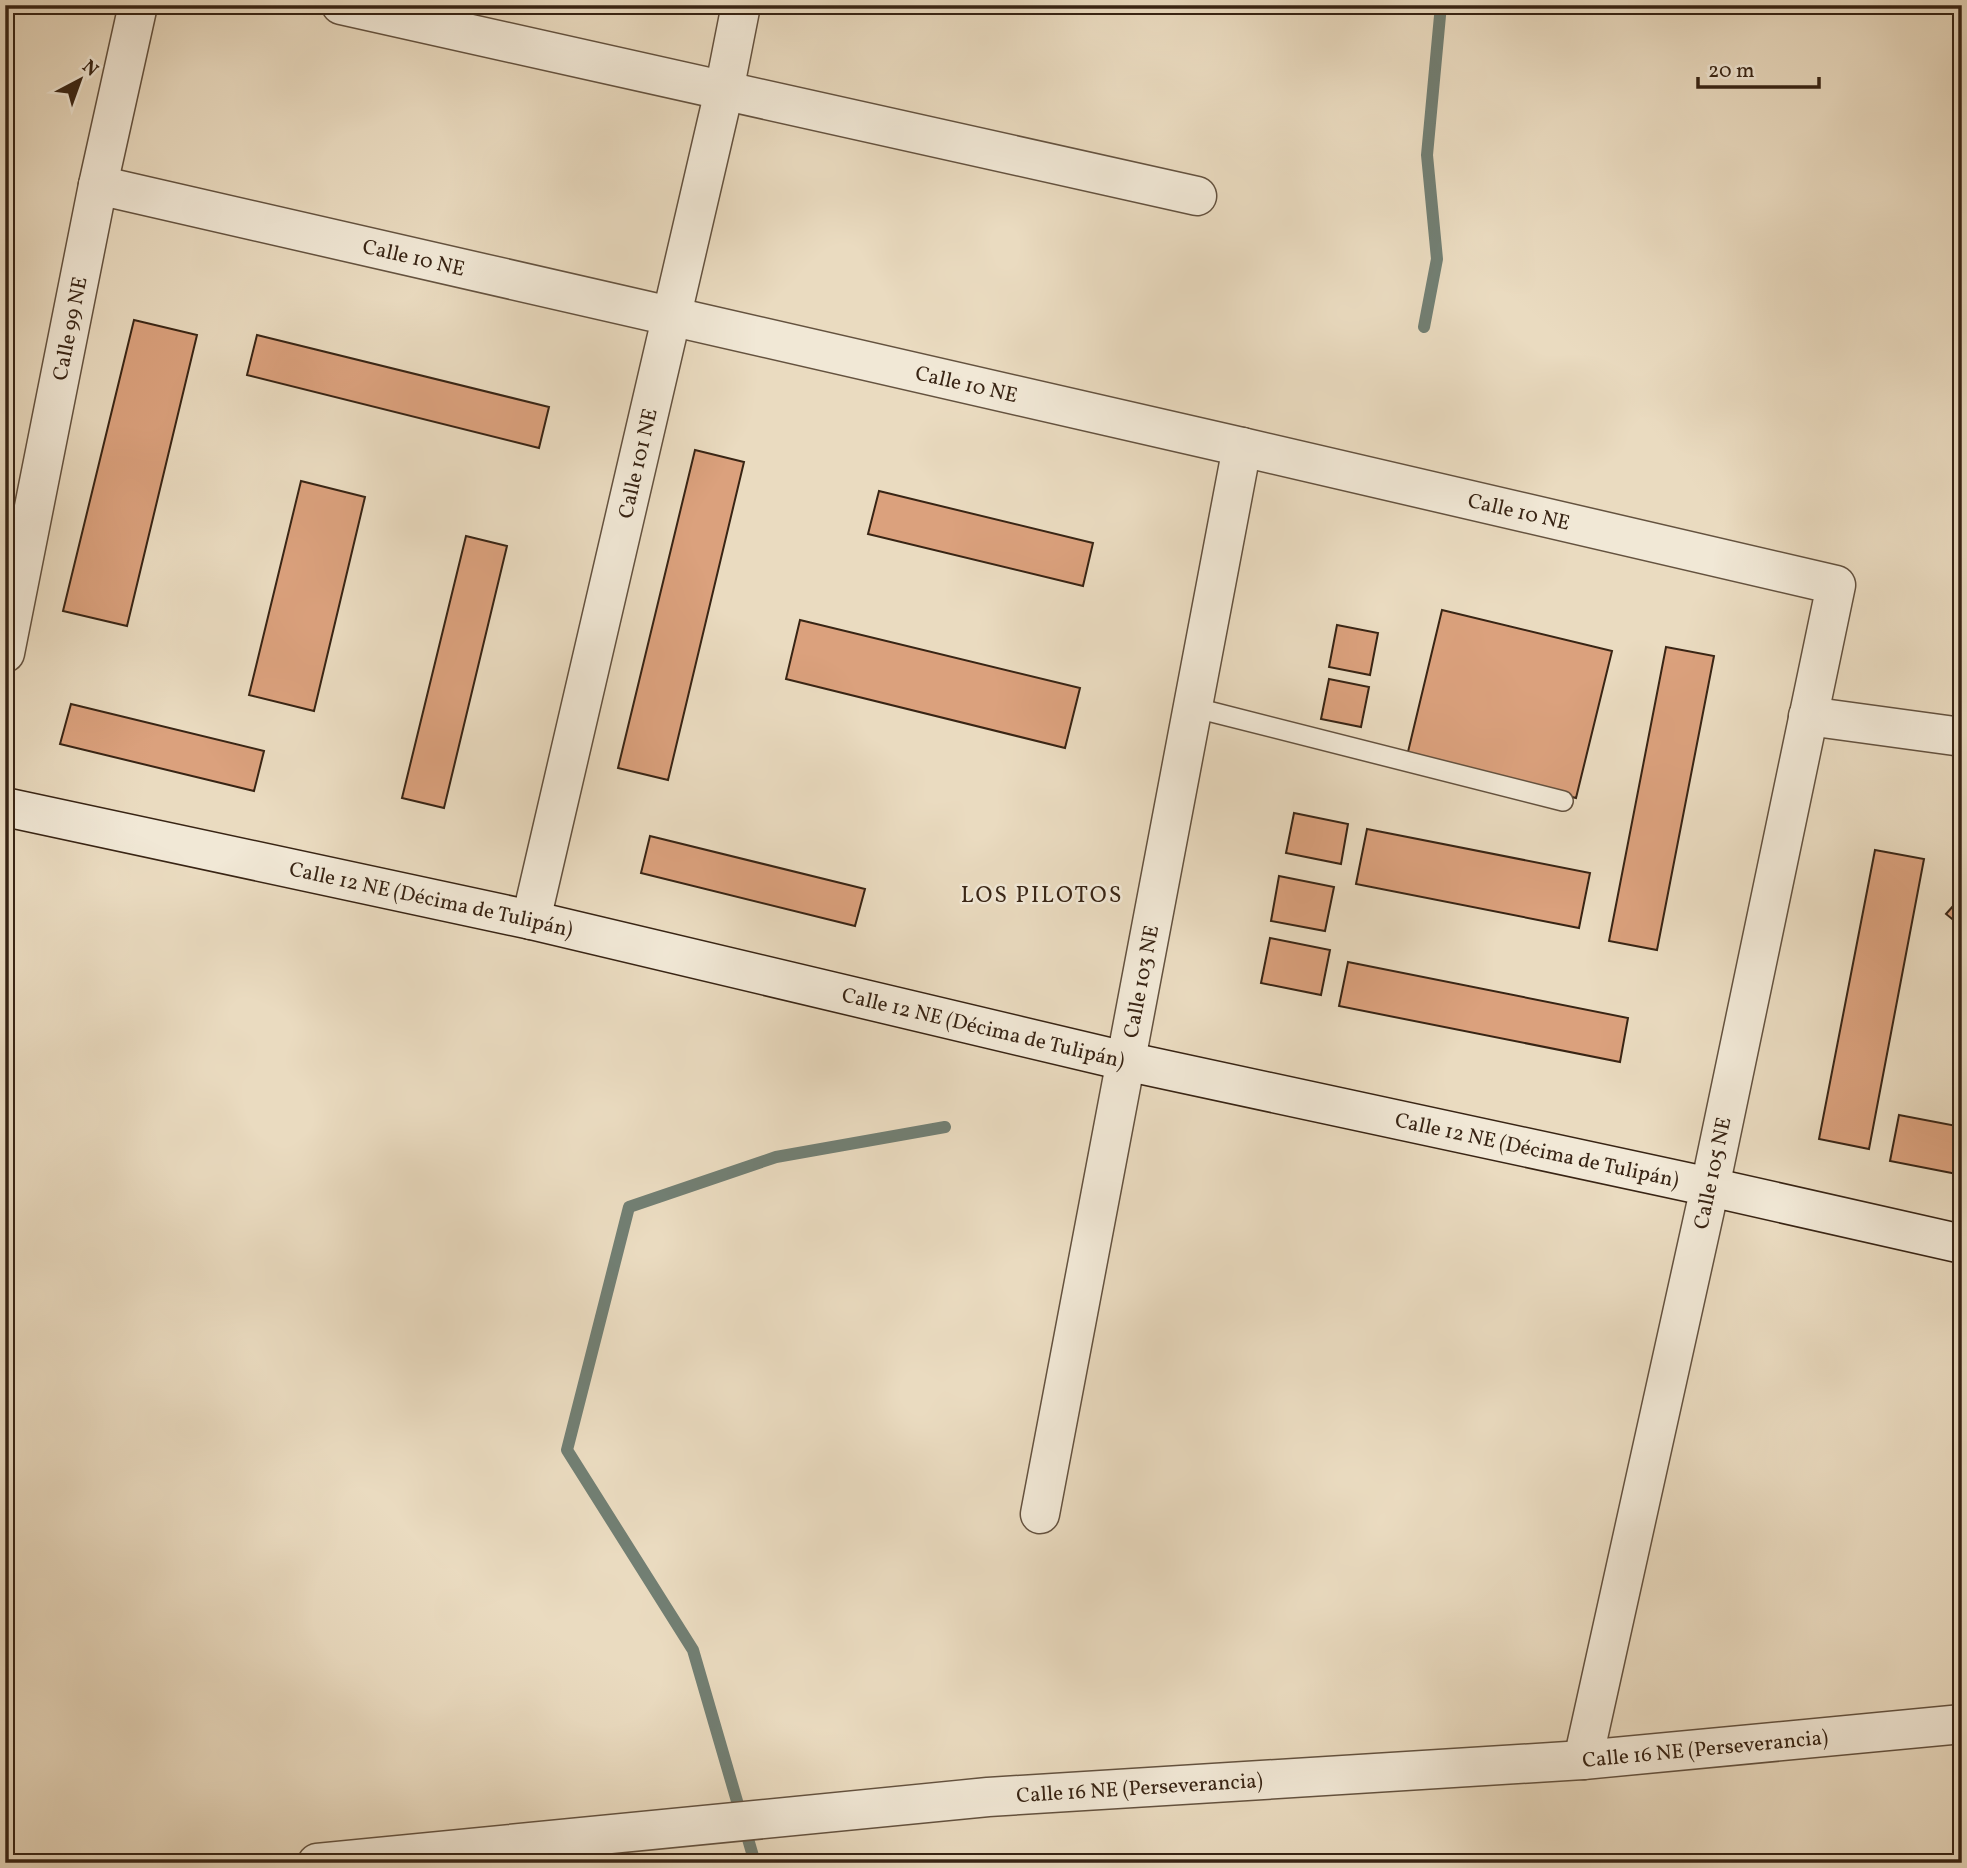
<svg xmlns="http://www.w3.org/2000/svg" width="1967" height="1868" font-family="Vollkorn,serif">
<rect width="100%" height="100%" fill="#eadbc0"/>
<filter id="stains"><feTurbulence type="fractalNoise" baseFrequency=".00286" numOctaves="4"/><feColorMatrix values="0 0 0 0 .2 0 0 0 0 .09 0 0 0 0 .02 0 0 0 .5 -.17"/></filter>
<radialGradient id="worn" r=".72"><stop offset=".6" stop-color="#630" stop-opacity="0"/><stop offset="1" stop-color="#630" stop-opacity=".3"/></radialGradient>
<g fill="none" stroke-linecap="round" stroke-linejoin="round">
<path stroke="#727f73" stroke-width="12" d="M1424 327 1437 259 1427 155 1441 5
M755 1863 693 1650 567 1450 629 1207 776 1157 945 1127"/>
</g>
<path fill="#dba17d" stroke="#382414" stroke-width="2" d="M134 320 197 335 127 626 63 611Z
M257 335 549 407 539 448 247 375Z
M695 450 744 462 668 780 618 768Z
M301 481 365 497 314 711 249 695Z
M879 491 1093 543 1083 586 868 534Z
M466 536 507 546 444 808 402 798Z
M1442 610 1612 651 1576 798 1407 756Z
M800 620 1080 688 1065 748 786 679Z
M1337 625 1378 633 1370 675 1329 667Z
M1666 647 1714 656 1657 950 1609 941Z
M1329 679 1369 687 1361 727 1321 719Z
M71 704 264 751 254 791 60 744Z
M1294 813 1348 824 1341 864 1286 853Z
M1367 829 1590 873 1579 928 1356 884Z
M650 836 865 889 855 926 641 873Z
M1875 850 1924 859 1869 1149 1819 1139Z
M1279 876 1334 887 1325 931 1271 921Z
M1962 896V927L1946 914Z
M1270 938 1330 950 1321 995 1261 983Z
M1348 962 1628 1018 1620 1062 1339 1006Z
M1899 1115 1962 1127V1175L1890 1161Z"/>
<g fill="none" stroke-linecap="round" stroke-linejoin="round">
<defs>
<path id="lane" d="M1192 707 1563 801"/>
<g id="street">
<path d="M341 5 1197 196"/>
<path id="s1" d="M98 185 1242 447 1836 585 1710 1187 1583 1760"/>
<path id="s2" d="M5 653 98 185 138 5"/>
<path d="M1808 716 1962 737"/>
<path id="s3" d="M531 920 724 91 741 5"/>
<path id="s4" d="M1040 1514 1242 447"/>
<path id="s5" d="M317 1863 988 1797 1583 1760 1962 1724"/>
</g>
<g id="secondary">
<path id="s6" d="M5 807 531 920 1125 1061 1710 1187 1962 1244"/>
</g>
</defs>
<use href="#lane" stroke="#64523f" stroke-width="22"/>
<use href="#street" stroke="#64523f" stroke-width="41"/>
<use href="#secondary" stroke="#382414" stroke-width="41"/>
<use href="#lane" stroke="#f1e8d6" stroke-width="19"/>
<use href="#street" stroke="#f1e8d6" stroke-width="38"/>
<use href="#secondary" stroke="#f1e8d6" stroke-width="38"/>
</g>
<g text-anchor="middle" stroke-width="5" stroke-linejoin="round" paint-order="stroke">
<g font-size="21" fill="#382414" stroke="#f1e8d6">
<text dy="7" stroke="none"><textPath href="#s1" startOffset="324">Calle 10 NE</textPath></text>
<text dy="7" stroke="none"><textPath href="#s2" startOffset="331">Calle 99 NE</textPath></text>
<text dy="7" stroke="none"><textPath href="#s1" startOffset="891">Calle 10 NE</textPath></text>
<text dy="7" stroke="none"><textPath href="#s3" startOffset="469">Calle 101 NE</textPath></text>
<text dy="7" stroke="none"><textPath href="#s1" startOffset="1458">Calle 10 NE</textPath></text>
<text dy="7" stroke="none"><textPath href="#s6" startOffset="436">Calle 12 NE (Décima de Tulipán)</textPath></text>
<text dy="7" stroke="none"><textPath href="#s4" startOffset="542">Calle 103 NE</textPath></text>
<text dy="7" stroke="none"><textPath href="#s6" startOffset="1003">Calle 12 NE (Décima de Tulipán)</textPath></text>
<text dy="7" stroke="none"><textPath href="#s6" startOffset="1570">Calle 12 NE (Décima de Tulipán)</textPath></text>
<text transform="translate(1712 1173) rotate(-78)" y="7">Calle 105 NE</text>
<text dy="7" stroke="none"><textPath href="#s5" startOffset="1393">Calle 16 NE (Perseverancia)</textPath></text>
<text dy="7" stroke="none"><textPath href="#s5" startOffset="826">Calle 16 NE (Perseverancia)</textPath></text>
</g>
<g font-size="23" letter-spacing="2" fill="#382414" stroke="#f1e8d6">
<text x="1042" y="902">LOS PILOTOS</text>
</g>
</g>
<rect width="1967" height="1868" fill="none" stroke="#eadbc0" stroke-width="28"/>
<rect x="7" y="7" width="1953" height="1854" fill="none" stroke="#382414" stroke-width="3.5"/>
<rect x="14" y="14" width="1939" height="1840" fill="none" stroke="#382414" stroke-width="2"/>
<g transform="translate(80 80) rotate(41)" stroke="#f1e8d6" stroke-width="5" paint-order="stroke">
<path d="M0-5L12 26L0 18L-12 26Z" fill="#382414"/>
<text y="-10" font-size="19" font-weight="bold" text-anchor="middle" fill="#382414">N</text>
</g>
<path d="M1698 77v10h121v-10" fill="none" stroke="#382414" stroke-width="3.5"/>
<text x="1708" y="77" font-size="21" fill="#382414" stroke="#f1e8d6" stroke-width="5" paint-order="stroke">20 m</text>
<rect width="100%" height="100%" filter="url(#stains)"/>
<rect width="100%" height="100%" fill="url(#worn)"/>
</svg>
